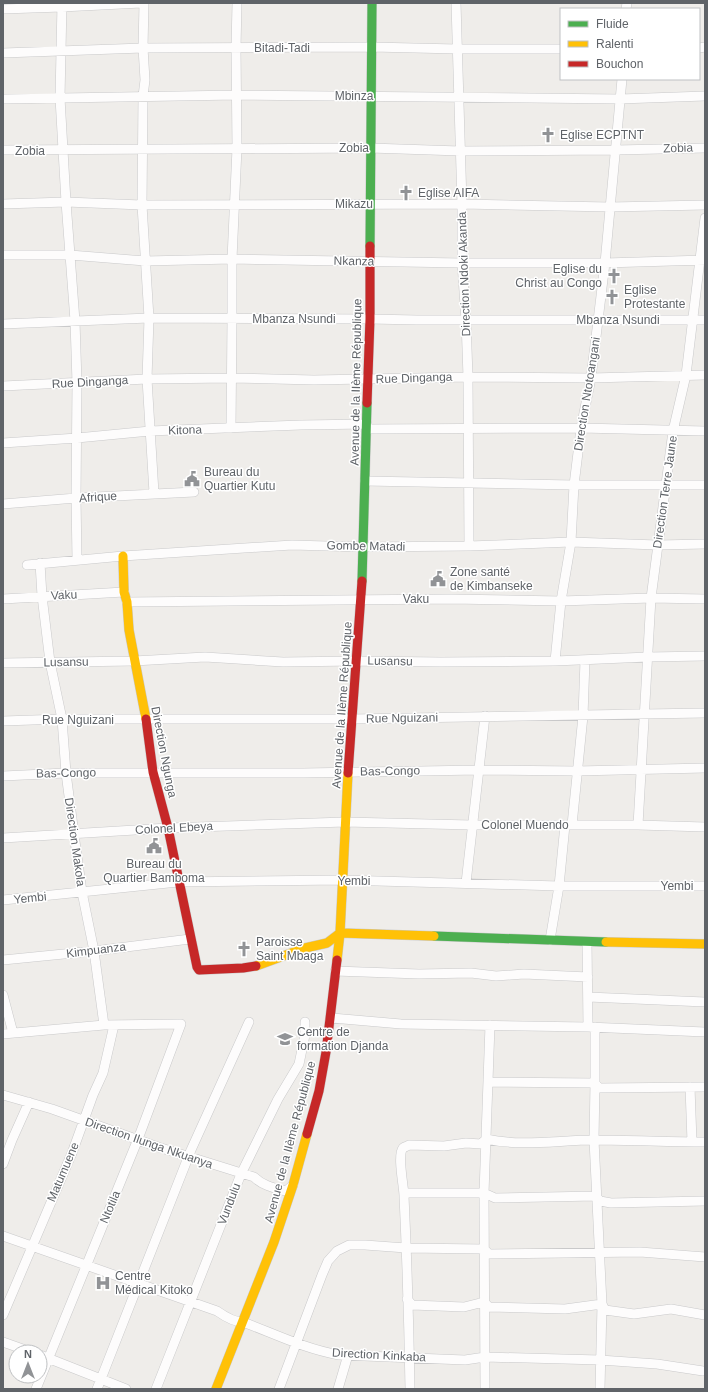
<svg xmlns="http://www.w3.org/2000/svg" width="708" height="1392" font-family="Arial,sans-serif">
<rect width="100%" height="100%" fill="#efedea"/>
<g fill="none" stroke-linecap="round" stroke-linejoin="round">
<defs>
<path id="street" d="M62 3 60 98 66 202 75 321 77 383 76 498 77 559
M144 3 143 48 145 80 143 96 142 205 149 318 147 379 154 493
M456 3 462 204V263L466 320 468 377 469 546
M3 9 62 7 141 3
M626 9 627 3
M699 48 705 47
M3 53 143 48 372 47 457 49H561
M3 99 237 95 620 99 705 96
M3 150 370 148 460 151 616 150 705 148
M3 204 66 202 142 205 462 204 610 207 705 205
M3 255H70L145 261 232 259 462 263H605L705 260
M3 324 149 318 370 319 417 320H705
M3 386 147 379 231 378 314 380 468 377 591 378 705 375
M231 428 232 319V259L237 148 236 48 237 3
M367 429 581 428 705 431
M3 443 77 438 150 431 301 425 367 424
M365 481 574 485H705
M3 504 76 498 194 492
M40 563 42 596 50 662 62 719 66 773 74 834 82 892 94 951 104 1025
M27 565 123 556 292 545 362 547 469 546 571 542 658 545 705 544
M3 599 124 592
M127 602 451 599 561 601 651 598 705 599
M555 661 561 601 571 542 574 485 581 428 591 378 605 263 622 79
M3 663 134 661 205 657 283 662 357 661 441 662 555 661 648 657 705 656
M3 721 62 719H352L705 713
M3 776 66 773H303L479 770 577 771 705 768
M572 825 583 716 585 660
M638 825 651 598 673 431 686 375 705 218
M3 838 168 828 345 822 472 825H638L705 827
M466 883 485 716
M3 900 178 882 342 880 559 886H705
M550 940 559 886 565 825
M587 942 588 1027
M3 960 94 951 190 939
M335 971 419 974 471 973 496 976 524 974 588 977
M3 995 13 1033
M588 997 705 1002
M330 1021 332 1018 401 1024 588 1027 705 1032
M595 1027V1083L594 1140 602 1304 600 1389
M3 1034 104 1025 181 1024 138 1139 36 1389
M489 1082 595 1083 599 1088 705 1087
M690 1087 692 1142
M3 1095 52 1109 158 1147 254 1177C263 1186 275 1188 286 1191L293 1185
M3 1164 12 1140 29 1102
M404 1193H484L495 1198 596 1196 600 1201 611 1203 705 1201
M3 1236 217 1311C224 1316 234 1322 243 1322 275 1334 305 1349 339 1355L465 1360 485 1357 600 1360 657 1364 703 1371
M407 1299 412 1305 464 1307 484 1302 489 1307 565 1309 602 1304 605 1310 634 1314 671 1309 705 1315
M3 1315 72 1153 93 1095 103 1073 114 1025
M3 1342 31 1352
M40 1355 126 1389
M97 1389 191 1150 249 1022
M156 1389 241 1174 278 1099 299 1064 305 1035V1022
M279 1389 322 1275 328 1261 337 1251 349 1245H365L406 1248 484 1249 489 1254 640 1252 705 1257
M338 1389 348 1355
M410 1389C409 1325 407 1261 404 1196 404 1187 397 1155 403 1148 404 1147 408 1146 409 1145L444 1146 466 1143 481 1144 486 1139C522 1147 559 1140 595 1140 632 1140 668 1142 705 1142
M485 1389 484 1193 490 1025"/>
<path id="fast" d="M370 246 372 3
M362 581 367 403
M434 936 606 942"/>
<path id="slow" d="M123 556 124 592 127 602 129 630 146 719
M606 942 705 944
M337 960 340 933 348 773
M256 966 305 948 327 943 340 933 434 936
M216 1389 274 1242 293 1185 307 1134"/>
<path id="jam" d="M367 403 370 319V246
M146 719 153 772 168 828 197 967 199 970 243 968 256 966
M348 773 362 581
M307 1134 319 1091 326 1052 337 960"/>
</defs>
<use href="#street" stroke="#c9c9ca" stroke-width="10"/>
<use href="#fast" stroke="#c9c9c9" stroke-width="10"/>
<use href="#slow" stroke="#c9c9c9" stroke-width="10"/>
<use href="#jam" stroke="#c9c9c9" stroke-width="10"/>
<use href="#street" stroke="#fdfcfc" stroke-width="9"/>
<use href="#fast" stroke="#4caf50" stroke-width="9"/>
<use href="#slow" stroke="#ffc107" stroke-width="9"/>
<use href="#jam" stroke="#c62828" stroke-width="9"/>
</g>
<defs>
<symbol id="church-bare" viewBox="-9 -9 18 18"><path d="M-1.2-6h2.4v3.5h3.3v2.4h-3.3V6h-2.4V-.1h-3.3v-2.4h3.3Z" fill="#919396" stroke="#fff" stroke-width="2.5" paint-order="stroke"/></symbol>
<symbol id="civic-bare" viewBox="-9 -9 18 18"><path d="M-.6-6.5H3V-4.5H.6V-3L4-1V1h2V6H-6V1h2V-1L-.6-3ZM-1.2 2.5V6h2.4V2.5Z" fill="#919396" stroke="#fff" stroke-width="2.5" paint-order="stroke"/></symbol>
<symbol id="school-bare" viewBox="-9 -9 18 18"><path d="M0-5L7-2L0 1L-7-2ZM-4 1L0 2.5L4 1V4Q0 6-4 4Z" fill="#919396" stroke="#fff" stroke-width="2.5" paint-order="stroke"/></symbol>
<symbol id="hospital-bare" viewBox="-9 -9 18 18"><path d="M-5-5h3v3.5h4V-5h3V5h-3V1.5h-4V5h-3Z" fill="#919396" stroke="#fff" stroke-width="2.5" paint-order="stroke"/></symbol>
</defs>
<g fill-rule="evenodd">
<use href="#church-bare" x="537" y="124" width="22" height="22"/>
<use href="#church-bare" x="395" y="182" width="22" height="22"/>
<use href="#church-bare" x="603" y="265" width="22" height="22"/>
<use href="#church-bare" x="601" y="286" width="22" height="22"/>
<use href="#civic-bare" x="181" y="468" width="22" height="22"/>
<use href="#civic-bare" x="427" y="568" width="22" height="22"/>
<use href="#civic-bare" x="143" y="835" width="22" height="22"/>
<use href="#church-bare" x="233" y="938" width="22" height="22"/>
<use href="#school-bare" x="274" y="1028" width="22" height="22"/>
<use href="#hospital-bare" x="92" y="1272" width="22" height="22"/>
</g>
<g text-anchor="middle" stroke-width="3" stroke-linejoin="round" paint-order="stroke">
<g font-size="12" fill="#5f6368" stroke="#fff">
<text x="282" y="52">Bitadi-Tadi</text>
<text x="354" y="100">Mbinza</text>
<text x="354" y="152">Zobia</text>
<text transform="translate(678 148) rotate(-2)" y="4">Zobia</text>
<text x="30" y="155">Zobia</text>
<text x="354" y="208">Mikazu</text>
<text transform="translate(354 261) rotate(1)" y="4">Nkanza</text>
<text transform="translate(464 274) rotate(-92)" y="4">Direction Ndoki Akanda</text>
<text x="294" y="323">Mbanza Nsundi</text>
<text x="618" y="324">Mbanza Nsundi</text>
<text transform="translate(414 378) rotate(-2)" y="4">Rue Dinganga</text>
<text transform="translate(90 382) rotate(-3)" y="4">Rue Dinganga</text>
<text transform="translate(356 382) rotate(-89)" y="4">Avenue de la IIème République</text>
<text transform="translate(587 394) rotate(-81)" y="4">Direction Ntotoangani</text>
<text transform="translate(185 430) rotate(-2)" y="4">Kitona</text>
<text transform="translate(665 492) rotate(-82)" y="4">Direction Terre Jaune</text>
<text transform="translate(98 497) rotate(-4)" y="4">Afrique</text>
<text transform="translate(366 546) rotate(1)" y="4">Gombe Matadi</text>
<text transform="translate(64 595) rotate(-3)" y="4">Vaku</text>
<text x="416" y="603">Vaku</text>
<text transform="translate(390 661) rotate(1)" y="4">Lusansu</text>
<text transform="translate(66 662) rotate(-1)" y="4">Lusansu</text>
<text transform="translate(342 705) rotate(-86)" y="4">Avenue de la IIème République</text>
<text transform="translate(402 718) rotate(-1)" y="4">Rue Nguizani</text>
<text x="78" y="724">Rue Nguizani</text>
<text transform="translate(164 752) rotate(79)" y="4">Direction Ngunga</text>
<text transform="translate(390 771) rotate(-1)" y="4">Bas-Congo</text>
<text transform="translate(66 773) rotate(-1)" y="4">Bas-Congo</text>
<text x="525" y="829">Colonel Muendo</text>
<text transform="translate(174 828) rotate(-3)" y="4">Colonel Ebeya</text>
<text transform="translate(75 842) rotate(82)" y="4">Direction Makola</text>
<text x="354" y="885">Yembi</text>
<text x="677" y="890">Yembi</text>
<text transform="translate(30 898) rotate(-6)" y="4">Yembi</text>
<text transform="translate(96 950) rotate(-7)" y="4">Kimpuanza</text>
<text transform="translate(290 1142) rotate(-75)" y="4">Avenue de la IIème République</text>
<text transform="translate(149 1143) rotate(19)" y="4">Direction Ilunga Nkuanya</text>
<text transform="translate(63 1172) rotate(-67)" y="4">Matumuene</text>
<text transform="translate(229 1204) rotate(-69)" y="4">Vundulu</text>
<text transform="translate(110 1207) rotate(-67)" y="4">Ntotila</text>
<text transform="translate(379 1355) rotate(3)" y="4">Direction Kinkaba</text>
</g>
<g font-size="12" fill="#5f6368" stroke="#fff" text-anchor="start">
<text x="560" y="139">Eglise ECPTNT</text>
<text x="418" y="197">Eglise AIFA</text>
<text x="602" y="273" text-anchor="end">Eglise du<tspan x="602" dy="14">Christ au Congo</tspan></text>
<text x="624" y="294">Eglise<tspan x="624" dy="14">Protestante</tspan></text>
<text x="204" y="476">Bureau du<tspan x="204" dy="14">Quartier Kutu</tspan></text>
<text x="450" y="576">Zone santé<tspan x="450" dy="14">de Kimbanseke</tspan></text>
<text x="154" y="868" text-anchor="middle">Bureau du<tspan x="154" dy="14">Quartier Bamboma</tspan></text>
<text x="256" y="946">Paroisse<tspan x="256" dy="14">Saint Mbaga</tspan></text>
<text x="297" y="1036">Centre de<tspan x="297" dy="14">formation Djanda</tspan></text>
<text x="115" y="1280">Centre<tspan x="115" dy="14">Médical Kitoko</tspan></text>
</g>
</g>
<rect width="708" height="1392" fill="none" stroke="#5f6368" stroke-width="8"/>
<rect x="560" y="8" width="140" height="72" fill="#ffffff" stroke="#bfc1c3"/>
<rect x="568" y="21" width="20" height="6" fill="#4caf50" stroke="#bfc1c3"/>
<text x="596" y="28" font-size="12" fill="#5f6368">Fluide</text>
<rect x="568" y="41" width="20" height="6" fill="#ffc107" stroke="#bfc1c3"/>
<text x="596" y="48" font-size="12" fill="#5f6368">Ralenti</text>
<rect x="568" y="61" width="20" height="6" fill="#c62828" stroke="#bfc1c3"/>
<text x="596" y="68" font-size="12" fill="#5f6368">Bouchon</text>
<g transform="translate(28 1364)"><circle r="19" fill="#ffffff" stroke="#bfc1c3"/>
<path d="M0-3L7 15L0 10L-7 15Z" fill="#919396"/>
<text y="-6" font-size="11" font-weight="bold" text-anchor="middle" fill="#5f6368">N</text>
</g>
</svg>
